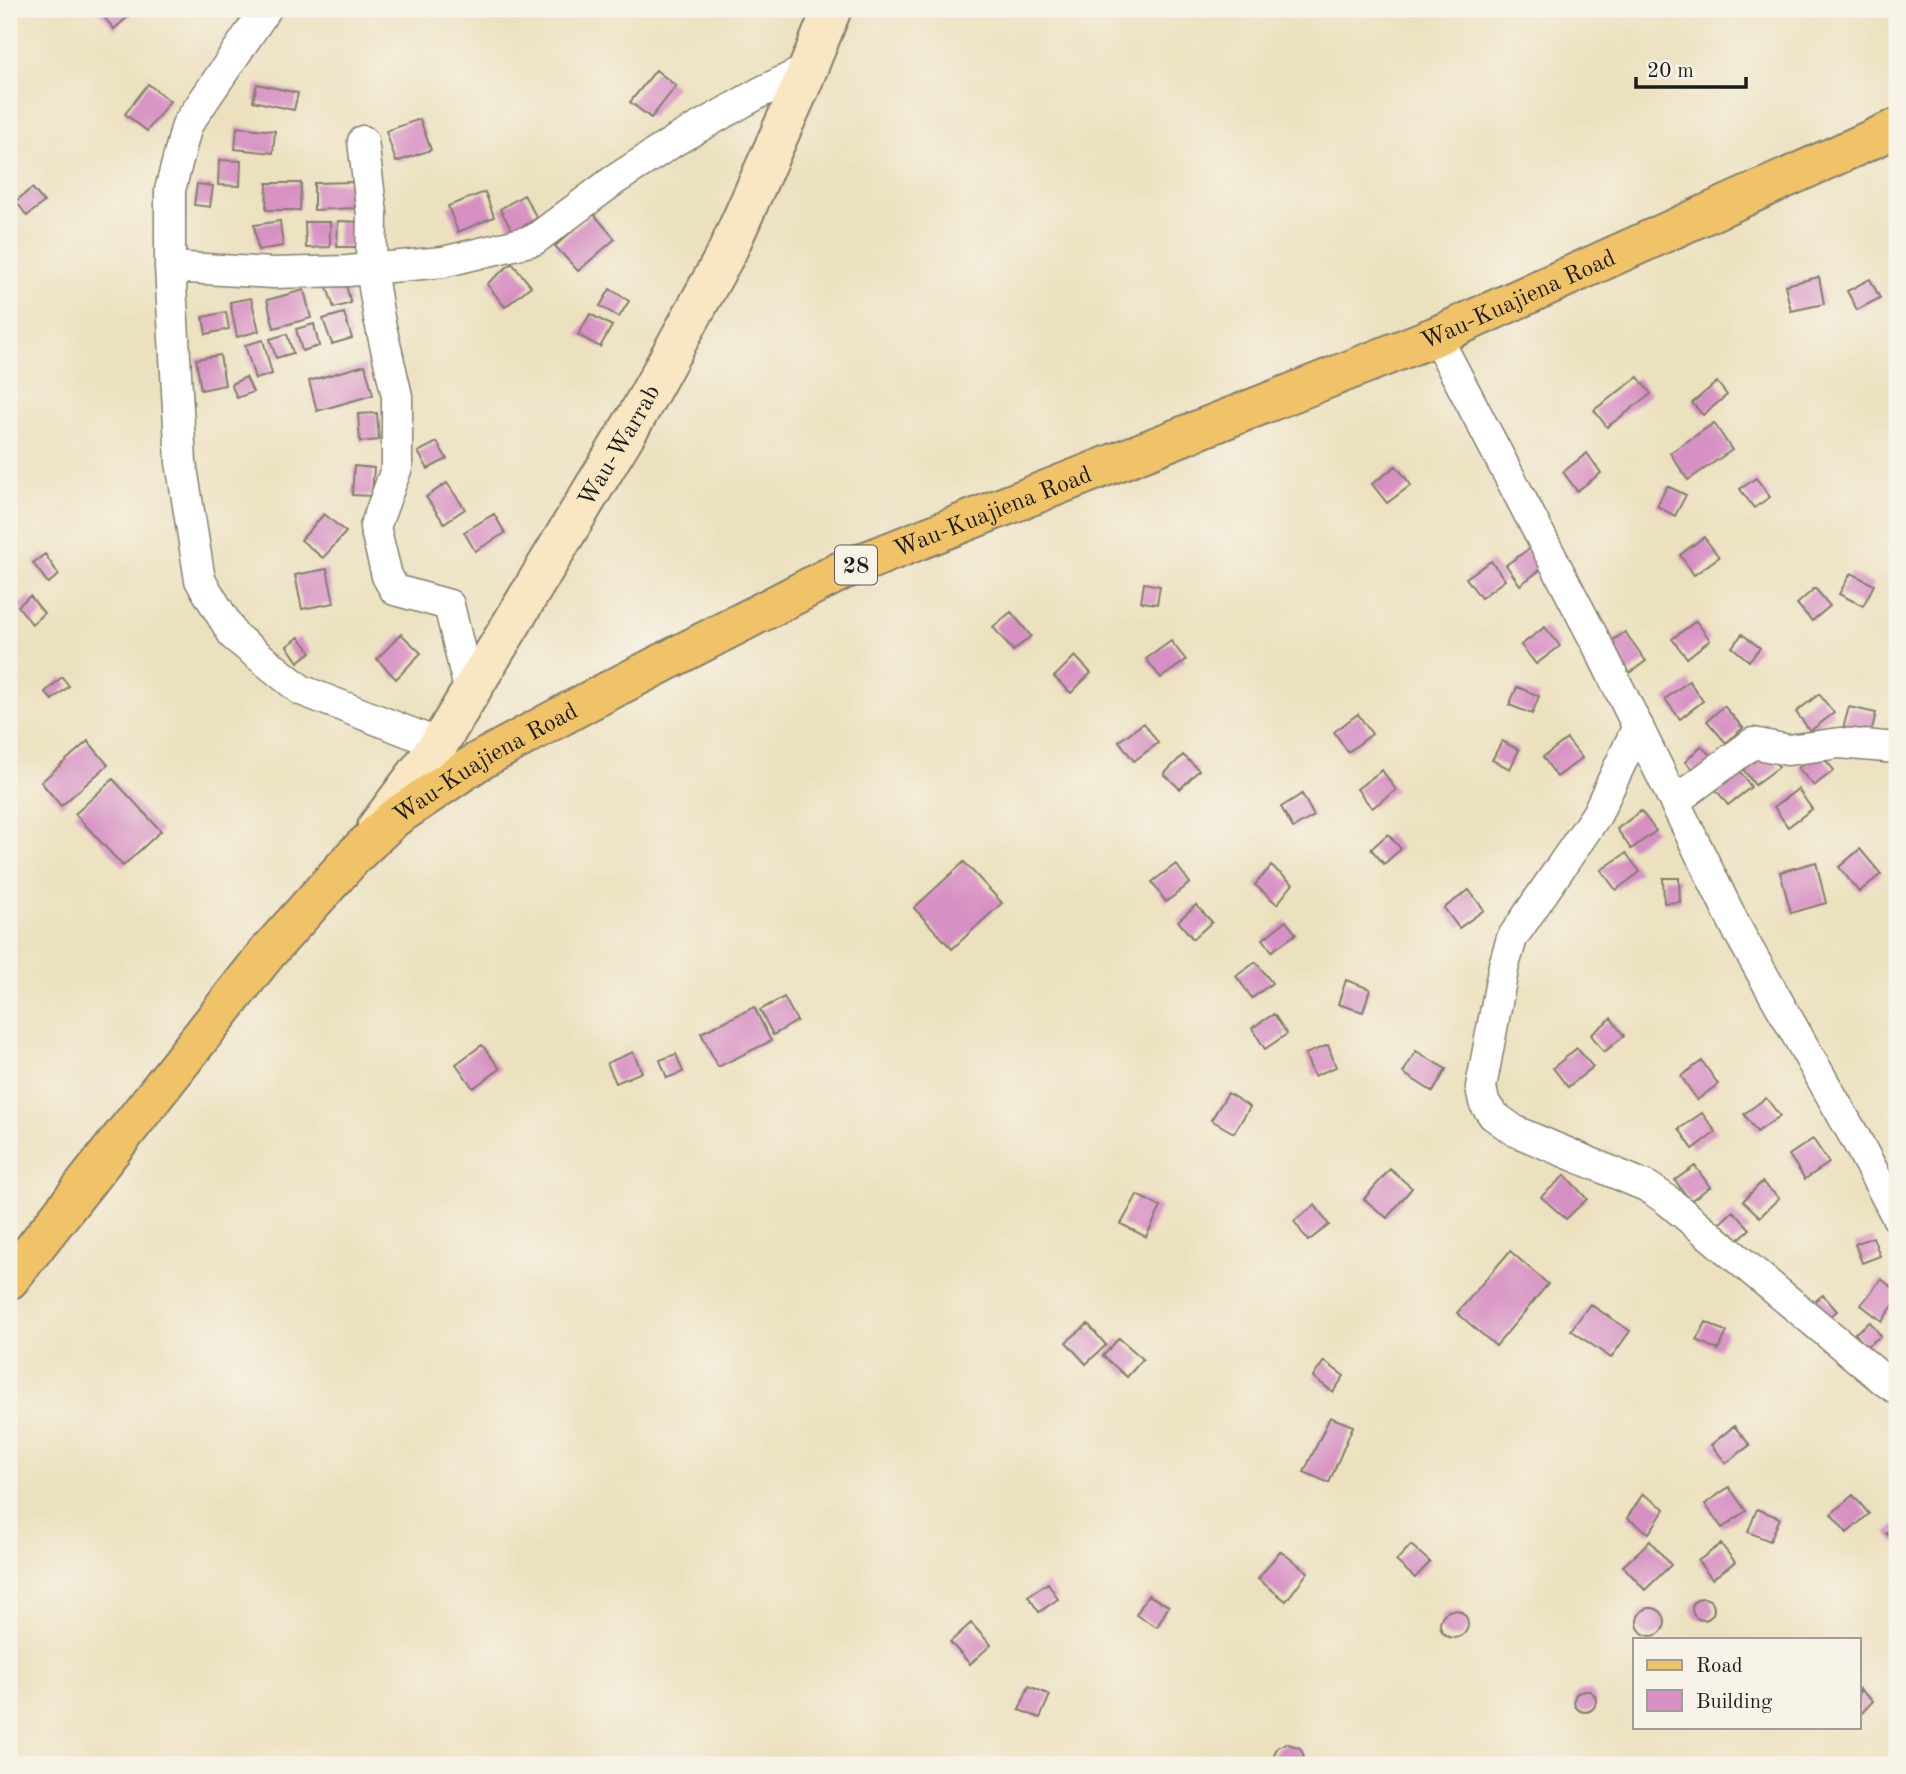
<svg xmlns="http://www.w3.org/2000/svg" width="1906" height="1774" font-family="'Old Standard TT',serif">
<rect width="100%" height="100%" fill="#f7f3e8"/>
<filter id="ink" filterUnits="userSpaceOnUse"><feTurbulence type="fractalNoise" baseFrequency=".0143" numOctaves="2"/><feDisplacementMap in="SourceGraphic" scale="14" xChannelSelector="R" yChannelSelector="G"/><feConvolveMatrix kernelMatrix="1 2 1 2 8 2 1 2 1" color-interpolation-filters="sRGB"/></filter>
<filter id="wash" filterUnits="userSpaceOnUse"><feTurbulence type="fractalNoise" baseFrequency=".00686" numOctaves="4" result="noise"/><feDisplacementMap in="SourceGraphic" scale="28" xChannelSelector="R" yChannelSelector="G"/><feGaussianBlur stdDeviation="1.57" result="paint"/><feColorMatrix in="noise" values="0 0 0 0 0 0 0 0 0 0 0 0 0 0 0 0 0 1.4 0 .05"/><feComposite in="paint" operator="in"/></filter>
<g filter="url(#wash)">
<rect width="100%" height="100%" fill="#ece1bf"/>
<g id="blocks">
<path fill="#d790c3" d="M97 9H137L114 29Z
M656 70 676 86 651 118 630 102Z
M148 84 170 101 147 131 125 114Z
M257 84 298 93 294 110 253 101Z
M420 119 431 150 396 162 386 131Z
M237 127 275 131 273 153 235 149Z
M219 160 241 161 240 186 218 185Z
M354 182 355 208 314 210V183Z
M267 183H301L300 210H266Z
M197 184 213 186 210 207 194 205Z
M32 188 44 202 27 216 16 201Z
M485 192 494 217 458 232 448 206Z
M524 195 537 218 513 232 500 209Z
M593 213 615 239 578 271 555 246Z
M280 221 283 246 258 250 254 225Z
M338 221 364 222 363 247H337Z
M305 222H330V247L306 248Z
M512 263 531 286 505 307 487 284Z
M1819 277 1824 304 1791 311 1785 285Z
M1870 279 1880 298 1857 310 1847 291Z
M345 282 351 303 334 308 327 287Z
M610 289 629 301 619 317 600 306Z
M304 290 311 318 274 328 267 300Z
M251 298 259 331 237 337 230 302Z
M226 312 229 329 206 334 203 317Z
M344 313 352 338 332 344 323 319Z
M590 314 612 326 600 347 578 335Z
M314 324 319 346 302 351 296 329Z
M287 334 293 353 276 358 270 339Z
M263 340 272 374 255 379 245 345Z
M220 355 225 385 201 390 196 359Z
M365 365 373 395 317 411 309 381Z
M246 377 253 392 237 398 231 384Z
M1638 377 1651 394 1607 427 1594 410Z
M1717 382 1727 395 1703 415 1692 403Z
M377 413 379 440 360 442 358 414Z
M1714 423 1732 450 1688 480 1670 453Z
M437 442 447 459 428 469 418 452Z
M1587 453 1601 473 1577 491 1563 472Z
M354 466 374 468 372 496 352 495Z
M1396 466 1411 485 1387 503 1372 484Z
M1756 478 1770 497 1754 508 1740 489Z
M447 483 465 509 444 523 426 497Z
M1667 486 1686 495 1675 516 1657 506Z
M324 514 346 532 323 558 301 540Z
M494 514 505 533 475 551 464 532Z
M1704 537 1719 557 1694 575 1680 555Z
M1530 548 1544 567 1520 585 1506 565Z
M45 554 59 575 48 583 33 563Z
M1491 561 1505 580 1481 598 1466 578Z
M327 569 334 603 302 609 295 575Z
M1851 573 1874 585 1863 606 1839 594Z
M1144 583 1160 586 1157 604 1141 602Z
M1815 588 1830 606 1812 621 1797 604Z
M30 596 44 613 32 624 18 606Z
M1011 612 1031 636 1013 651 993 627Z
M1696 621 1710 640 1687 658 1672 639Z
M1545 627 1560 646 1536 664 1521 645Z
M1625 632 1646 661 1628 674 1606 645Z
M401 634 421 653 396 679 377 659Z
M1742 634 1760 648 1749 661 1732 647Z
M299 637 311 652 298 662 287 646Z
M1171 641 1186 660 1161 678 1146 659Z
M1075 656 1091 673 1071 693 1054 677Z
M62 677 69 686 52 700 45 692Z
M1689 681 1703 701 1680 719 1665 699Z
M1517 687 1539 696 1532 714 1509 705Z
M1819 694 1834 713 1810 731 1796 712Z
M1724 706 1743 728 1726 743 1707 721Z
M1849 707 1876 713 1870 738 1842 732Z
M1358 714 1372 734 1348 752 1334 732Z
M1144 723 1158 743 1134 761 1119 741Z
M1567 739 1582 758 1557 777 1543 757Z
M88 741 108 765 61 806 41 782Z
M1502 741 1519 750 1510 769 1492 760Z
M1701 746 1717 762 1702 778 1685 762Z
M1765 747 1779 767 1755 785 1740 765Z
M1817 750 1834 770 1814 786 1798 768Z
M1183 755 1199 770 1180 789 1164 774Z
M1737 767 1751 787 1728 805 1713 786Z
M1382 770 1396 790 1372 808 1357 789Z
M113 779 161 831 123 866 75 814Z
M1798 789 1812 809 1788 827 1774 807Z
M1302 794 1314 816 1293 828 1281 807Z
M1641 811 1656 831 1631 849 1617 829Z
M1388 834 1401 849 1384 864 1371 849Z
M1860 849 1881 874 1859 892 1839 867Z
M1626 853 1640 872 1616 890 1601 870Z
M964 862 1002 903 952 949 914 908Z
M1816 862 1826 903 1791 913 1780 872Z
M1176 864 1190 883 1166 902 1152 882Z
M1271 866 1293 884 1277 904 1255 885Z
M1663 878H1679L1680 902 1664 903Z
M1469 890 1484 910 1459 928 1444 908Z
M1196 905 1212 922 1193 939 1178 921Z
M1286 921 1296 934 1272 951 1263 939Z
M1256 962 1272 983 1252 998 1236 976Z
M1346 980 1370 989 1363 1012 1338 1004Z
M784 997 797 1021 773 1035 760 1010Z
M754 1007 771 1041 718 1067 701 1033Z
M1274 1014 1287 1034 1265 1049 1252 1028Z
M1611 1018 1624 1036 1604 1052 1591 1035Z
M482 1045 500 1069 473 1088 456 1064Z
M1328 1045 1336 1067 1314 1076 1305 1054Z
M1577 1048 1593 1067 1568 1087 1553 1068Z
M1416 1051 1446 1069 1433 1092 1403 1073Z
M633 1052 642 1072 616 1083 607 1063Z
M676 1054 683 1072 667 1078 660 1060Z
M1702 1061 1718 1084 1697 1100 1681 1076Z
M1228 1093 1250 1107 1234 1133 1211 1120Z
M1766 1098 1780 1116 1757 1132 1744 1114Z
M1702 1113 1716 1132 1693 1149 1679 1129Z
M1813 1139 1829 1163 1805 1179 1789 1155Z
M1695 1166 1710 1187 1690 1201 1675 1180Z
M1390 1169 1412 1188 1387 1218 1364 1199Z
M1565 1175 1587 1199 1566 1219 1541 1197Z
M1762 1182 1779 1198 1760 1217 1743 1201Z
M1137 1195 1161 1207 1146 1237 1121 1224Z
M1315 1205 1329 1225 1308 1241 1294 1221Z
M1733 1211 1750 1229 1732 1245 1716 1227Z
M1873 1237 1880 1256 1862 1263 1855 1244Z
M1510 1251 1548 1284 1496 1346 1457 1313Z
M1881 1279 1897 1291V1300L1882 1321 1861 1305Z
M1823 1295 1837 1311 1822 1324 1808 1307Z
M1590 1304 1630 1331 1611 1358 1571 1330Z
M1706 1322 1727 1332 1718 1350 1697 1340Z
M1870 1322 1881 1336 1865 1347 1855 1333Z
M1088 1324 1106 1345 1086 1364 1066 1342Z
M1119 1338 1143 1359 1127 1377 1103 1356Z
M1324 1361 1344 1376 1333 1392 1313 1377Z
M1330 1417 1353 1426 1329 1483 1304 1472Z
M1734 1426 1750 1445 1726 1463 1711 1445Z
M1729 1487 1746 1511 1722 1528 1705 1504Z
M1643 1494 1665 1509 1649 1533 1627 1518Z
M1853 1495 1869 1514 1847 1533 1831 1514Z
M1757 1509 1780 1518 1770 1541 1748 1532Z
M1897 1523V1545L1886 1533Z
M1650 1541 1671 1565 1645 1590 1623 1566Z
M1721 1544 1735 1562 1712 1579 1698 1561Z
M1411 1545 1430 1562 1415 1578 1396 1561Z
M1280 1551 1308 1572 1286 1601 1258 1579Z
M1048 1583 1058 1599 1039 1612 1028 1596Z
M1148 1595 1169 1606 1157 1627 1136 1615Z
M1692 1609a11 11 0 1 1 22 0a11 11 0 1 1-22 0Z
M1637 1622a14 14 0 1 1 28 0a14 14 0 1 1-28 0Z
M1440 1624a14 14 0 1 1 28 0a14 14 0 1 1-28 0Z
M971 1623 991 1645 970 1664 950 1642Z
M1029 1686 1050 1695 1040 1718 1019 1710Z
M1859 1689 1873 1701 1859 1716Z
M1574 1701a11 11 0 1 1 22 0a11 11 0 1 1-22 0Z
M1286 1743 1300 1748 1304 1756 1302 1765H1275L1274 1754 1278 1747Z"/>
</g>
</g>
<g filter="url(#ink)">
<use href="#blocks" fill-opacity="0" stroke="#847e6e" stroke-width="2"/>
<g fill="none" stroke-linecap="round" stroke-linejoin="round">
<defs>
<path id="street" d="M266 9 187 125 170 190V267L181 462 200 580 234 636 301 690 439 744
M363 141 372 214 371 269 379 318 397 396V467L375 527 387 576 395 590 449 605 470 693
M170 267 273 273 348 271 443 262 534 240 613 181 676 140 761 92 808 69
M1436 336 1601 652 1738 931 1857 1141 1897 1217
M1638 726 1597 814 1512 938 1504 965 1481 1087 1484 1102 1493 1115 1515 1131 1648 1187 1667 1200 1885 1381 1897 1389
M1675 801 1753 743 1788 750 1840 743 1897 748"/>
<g id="secondary">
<path id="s1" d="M377 827 439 744 638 414 727 252 801 86 832 9"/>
</g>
<g id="primary">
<path id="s2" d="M9 1280 267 953 354 856 394 818 477 762 589 701 841 571 1436 336 1897 128"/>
</g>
</defs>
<use href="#street" stroke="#847e6e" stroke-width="33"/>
<use href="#secondary" stroke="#847e6e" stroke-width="42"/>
<use href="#primary" stroke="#847e6e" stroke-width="42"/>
<use href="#street" stroke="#fff" stroke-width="30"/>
<use href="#secondary" stroke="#f9e7c3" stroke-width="38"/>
<use href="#primary" stroke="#f0c369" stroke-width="38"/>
</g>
</g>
<g text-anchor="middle" stroke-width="5" stroke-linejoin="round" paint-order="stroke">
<rect fill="#f7f3e8" stroke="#5e5c59" stroke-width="2" x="835" y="545.5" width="42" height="39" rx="5"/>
<g font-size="23" font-weight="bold" fill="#1c1c1c">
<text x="856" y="573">28</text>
</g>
<g font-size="24" fill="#1c1c1c" stroke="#f7f3e8">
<text dy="8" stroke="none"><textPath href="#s2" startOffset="1843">Wau-Kuajiena Road</textPath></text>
<text dy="8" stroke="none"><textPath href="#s1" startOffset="452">Wau-Warrab</textPath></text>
<text dy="8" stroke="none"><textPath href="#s2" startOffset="1276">Wau-Kuajiena Road</textPath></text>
<text dy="8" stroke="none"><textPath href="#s2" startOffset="709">Wau-Kuajiena Road</textPath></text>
</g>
</g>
<rect width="1906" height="1774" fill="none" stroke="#f7f3e8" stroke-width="35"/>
<rect x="1633" y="1638" width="228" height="91" fill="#f7f3e8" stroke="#9f9d96" stroke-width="2"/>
<rect x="1647" y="1660" width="35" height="10" fill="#f0c369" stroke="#9f9d96" stroke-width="2"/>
<text x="1696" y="1672" font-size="21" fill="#1c1c1c">Road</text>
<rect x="1647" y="1690" width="35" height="21" fill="#d790c3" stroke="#9f9d96" stroke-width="2"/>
<text x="1696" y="1708" font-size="21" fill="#1c1c1c">Building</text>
<path d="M1636 77v10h110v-10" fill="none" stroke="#1c1c1c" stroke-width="3.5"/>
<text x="1647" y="77" font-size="21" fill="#1c1c1c" stroke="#f7f3e8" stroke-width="5" paint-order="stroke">20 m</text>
</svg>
